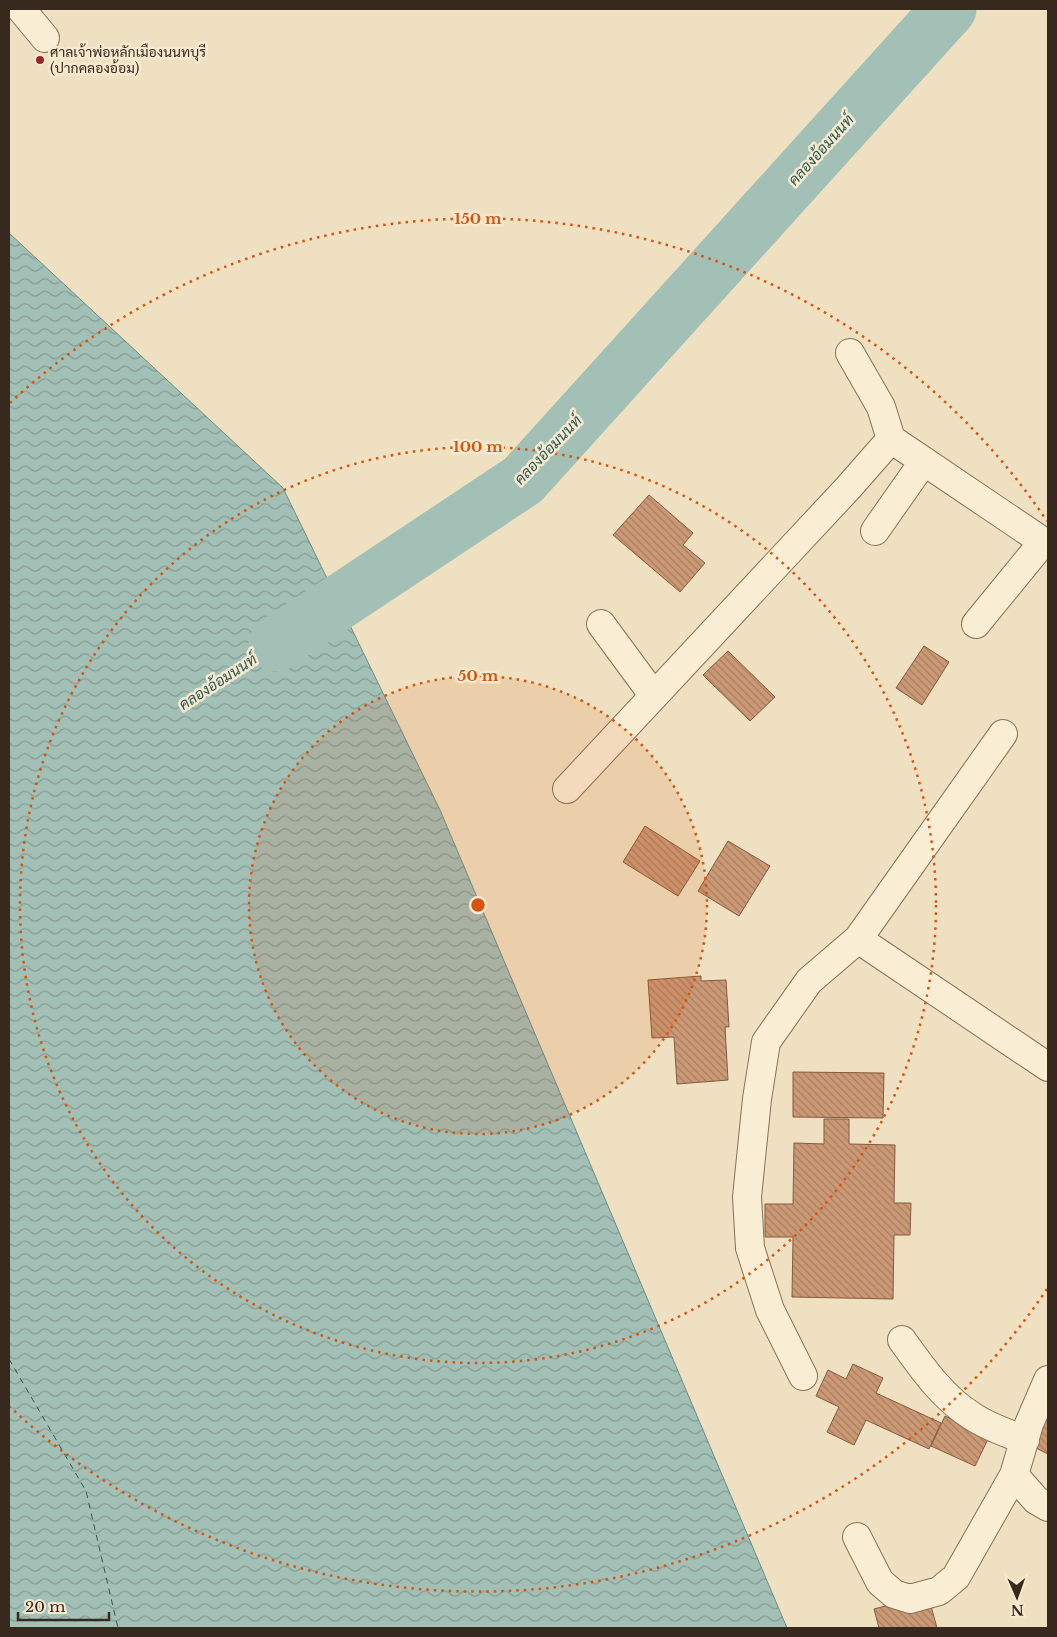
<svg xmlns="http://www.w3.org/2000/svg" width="1057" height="1637" font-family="'Libre Baskerville',Sarabun,serif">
<defs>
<pattern id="water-waves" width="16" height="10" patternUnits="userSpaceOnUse" patternTransform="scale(1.25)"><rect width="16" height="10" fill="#a3c0b7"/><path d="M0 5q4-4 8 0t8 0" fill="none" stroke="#869c94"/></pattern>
<pattern id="building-back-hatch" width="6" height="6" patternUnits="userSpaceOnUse" patternTransform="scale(1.25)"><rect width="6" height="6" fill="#cc9976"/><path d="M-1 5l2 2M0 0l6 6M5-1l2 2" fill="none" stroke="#a67d60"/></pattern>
</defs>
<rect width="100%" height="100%" fill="#eee0c0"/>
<path fill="url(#water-waves)" stroke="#6a8e85" d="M9 233 283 488 440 810 787 1628H9Z"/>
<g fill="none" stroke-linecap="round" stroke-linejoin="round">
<path stroke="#a3c0b7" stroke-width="55" d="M276 644 523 480 949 9"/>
<path stroke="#2c5753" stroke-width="1" stroke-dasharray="6 5" stroke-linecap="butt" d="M9 1359 86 1491 118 1628"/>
</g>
<path fill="url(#building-back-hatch)" stroke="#865a3e" d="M649 495 693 533 683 545 705 563 680 592 613 535Z
M924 646 949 662 922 705 896 688Z
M728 651 775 697 750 721 703 675Z
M645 826 700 861 678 896 623 862Z
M728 841 770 866 739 916 698 891Z
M701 976V981L726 980 729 1027H725L728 1080 677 1084 674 1037 652 1038 648 980Z
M793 1072 884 1073 883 1118 793 1117Z
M824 1119H849V1144L895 1145 894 1203H911L910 1235H894L893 1299 792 1297 793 1237H765V1204H793L794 1143 824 1144Z
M853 1364 883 1378 876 1393 941 1423 929 1449 866 1420 854 1445 827 1432 839 1407 816 1396 828 1370 846 1379Z
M1048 1404V1454L1028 1444Z
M945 1416 989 1437 975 1466 931 1446Z
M928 1595 937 1628H879L874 1609Z"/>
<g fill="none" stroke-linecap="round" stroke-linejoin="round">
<defs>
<path id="street" d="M21 9 45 38
M850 353 881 407 891 439 1048 545
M875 531 924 461
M601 624 654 696
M976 624 1043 542
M567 789 848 488 891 439
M858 939 1003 734
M902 1340C922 1368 943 1398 972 1416 988 1427 1007 1433 1025 1440
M803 1376 770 1310 750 1248 747 1197 757 1099 766 1042 809 981 858 939 1048 1067
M1014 1475 1036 1500 1048 1507
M857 1537 880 1582 894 1594 910 1599 939 1591 956 1577 1014 1475 1029 1424 1048 1380"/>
</defs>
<use href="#street" stroke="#877158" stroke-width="30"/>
<use href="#street" stroke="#f9edd4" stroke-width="28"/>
</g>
<circle cx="478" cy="905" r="229" fill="#d6540e" fill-opacity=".12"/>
<g fill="none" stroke="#d6540e" stroke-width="2.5" stroke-dasharray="2.5 5">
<circle cx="478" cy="905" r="229"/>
<circle cx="478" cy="905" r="458"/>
<path d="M1047 1289A686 686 0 0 1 10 1407M10 403A686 686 0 0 1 1047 521"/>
</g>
<circle fill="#96282a" stroke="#f5ead0" stroke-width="2" cx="40" cy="60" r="5"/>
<g text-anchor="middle" stroke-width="5" stroke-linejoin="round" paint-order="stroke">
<g font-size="14" fill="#37291d" stroke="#f5ead0" text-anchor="start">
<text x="50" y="57">ศาลเจ้าพ่อหลักเมืองนนทบุรี<tspan x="50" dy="16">(ปากคลองอ้อม)</tspan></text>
</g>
<g font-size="15" font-style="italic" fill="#2c5753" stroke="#f5ead0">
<text transform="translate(821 150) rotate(-48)" y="5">คลองอ้อมนนท์</text>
<text transform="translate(548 450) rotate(-46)" y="5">คลองอ้อมนนท์</text>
<text transform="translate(218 682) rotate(-33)" y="5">คลองอ้อมนนท์</text>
</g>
</g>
<circle cx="478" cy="905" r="8" fill="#d6540e" stroke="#f5ead0" stroke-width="2.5"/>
<g font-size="15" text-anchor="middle" font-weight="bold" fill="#d6540e" stroke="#f5ead0" stroke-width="5" stroke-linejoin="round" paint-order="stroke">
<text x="478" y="224">150 m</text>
<text x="478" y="452">100 m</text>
<text x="478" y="681">50 m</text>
</g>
<rect width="1057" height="1637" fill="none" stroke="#37291d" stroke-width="20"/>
<g transform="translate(1017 1597) rotate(178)" stroke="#f5ead0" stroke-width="4" paint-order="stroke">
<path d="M0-4L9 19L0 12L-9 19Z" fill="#37291d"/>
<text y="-8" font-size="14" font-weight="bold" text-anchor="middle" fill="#37291d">N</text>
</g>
<path d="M18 1612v8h91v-8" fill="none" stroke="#37291d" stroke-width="2.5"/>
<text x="25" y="1612" font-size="15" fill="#37291d" stroke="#f5ead0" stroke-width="4" paint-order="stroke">20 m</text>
</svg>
